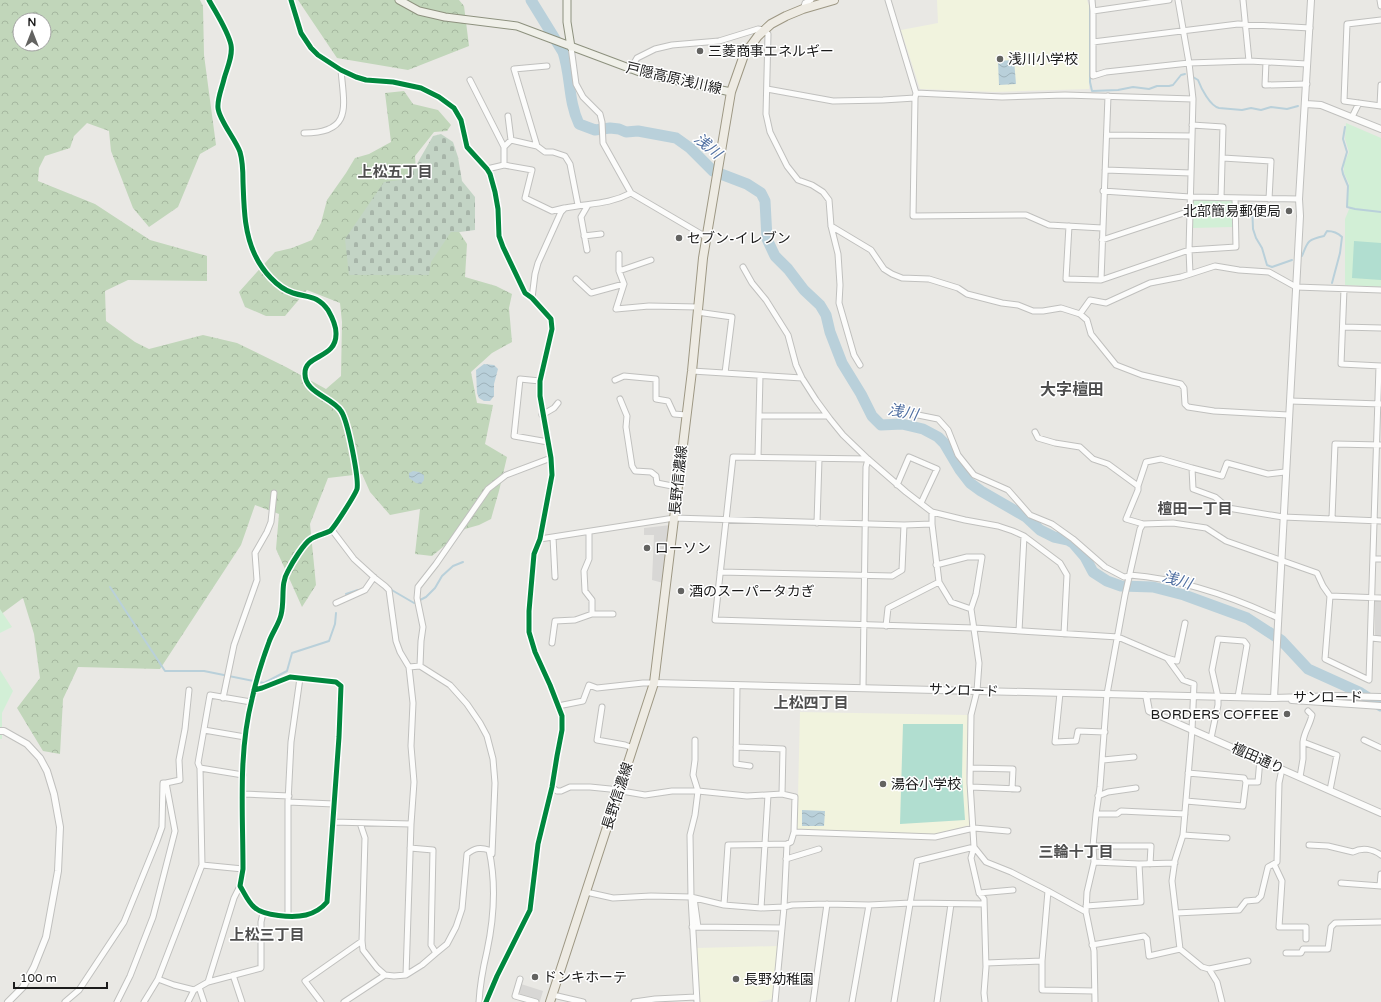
<svg xmlns="http://www.w3.org/2000/svg" width="1381" height="1002" font-family="'Varela Round','Noto Sans JP',sans-serif">
<defs>
<pattern id="forest-crowns" width="20" height="18" patternUnits="userSpaceOnUse"><rect width="20" height="18" fill="#c1d6ba"/><path d="M2 6a3 3 0 1 1 6 0M12 15a3 3 0 1 1 6 0" fill="none" stroke="#a5b79f"/></pattern>
<pattern id="cemetery-stones" width="16" height="16" patternUnits="userSpaceOnUse"><rect width="16" height="16" fill="#c3d4c5"/><path d="M2 7V4a2 2 0 0 1 4 0v3zM10 15v-3a2 2 0 0 1 4 0v3z" fill="#a7b5a9"/></pattern>
<pattern id="water-waves" width="16" height="10" patternUnits="userSpaceOnUse"><rect width="16" height="10" fill="#b9d0da"/><path d="M0 5q4-4 8 0t8 0" fill="none" stroke="#9eb2ba"/></pattern>
</defs>
<rect width="100%" height="100%" fill="#e9e8e4"/>
<path fill="#d8d7d5" d="M671 525 663 583 652 580 654 535H644V528Z
M1375 601H1381V638H1375Z
M521 984 543 991 540 1001 521 995 518 991Z"/>
<path fill="#f1f3de" d="M937 0H1087L1090 9 1089 89 995 92 920 89 901 30 938 23Z
M800 712 968 715 966 773 970 825 932 835 798 830 795 824 798 796Z
M778 946 773 999 757 1002H699L696 948Z"/>
<path fill="url(#forest-crowns)" fill-rule="evenodd" d="M0 0H200L203 6 204 55 216 145 200 154 178 207 149 227 133 208 111 151 109 131 87 123 74 136 70 148 45 156 39 168 38 181 95 204 150 240 207 256V281L128 280 105 291 106 321 135 342 149 349 203 335 237 343 286 367 326 389 341 376 342 322 340 303 307 290 285 316H266L245 307 239 292 275 252 292 248 312 240 321 223 327 200 346 173 355 158 369 154 391 142 385 93 404 91 413 104 438 110 451 125 447 131 434 132 415 156 416 171 435 195 467 244 465 277 496 286 512 294 509 308 512 342 492 353 471 372 477 403 493 405 485 444 507 457 499 491 491 519 479 525 465 529 432 556 415 554 420 509 390 515 370 492 362 474 328 478 310 524 316 585 302 607 276 549 279 514 255 505 241 545 160 669 78 667 63 699 60 754 43 751 17 708 40 678 34 634 23 598 0 615ZM20 20H44V44H20Z
M298 0H459L464 6 469 46 408 70 337 58Z"/>
<path fill="url(#cemetery-stones)" d="M441 134 453 142 458 157 462 181 475 197V230L460 232H451L431 262 429 275H349L345 239 384 182 400 180 414 169 433 136Z"/>
<path fill="#d2efd6" d="M1346 123 1381 138V287L1345 285V219L1350 207 1347 205 1349 184 1344 173V164L1349 152 1345 139Z
M1191 199H1233V227L1192 228Z
M0 609 12 627 0 633Z
M0 670 13 691 2 713V739H0Z"/>
<path fill="#b1ded0" d="M1354 241 1381 243V280L1352 278Z
M903 724H963L962 776 965 820 900 824Z"/>
<path fill="url(#water-waves)" d="M1014 60 1016 84 999 85 998 61Z
M484 364 494 365 498 369 494 384V396L490 401H484L479 398 477 393 476 370Z
M413 471 419 472 424 475V480L421 484 416 483 409 478V473Z
M802 810 825 811 824 826H802Z"/>
<g fill="none" stroke-linecap="round" stroke-linejoin="round">
<path stroke="#b9d0da" stroke-width="2" d="M1090 3V82L1092 91 1118 90 1133 87 1149 89 1157 86H1169L1173 85 1181 75 1185 74
M1193 77 1198 80C1201 88 1210 106 1219 108L1242 110 1251 108 1261 110 1271 107 1287 109 1298 106
M1345 127 1343 139 1347 152 1342 169 1343 174 1348 186 1347 207 1355 209 1381 212
M1252 204 1253 229 1256 238 1262 248 1267 265 1272 267 1292 260
M1300 256H1302C1308 241 1307 240 1324 236L1327 231C1332 231 1338 233 1342 237L1340 253 1332 283
M110 587 165 671H204L264 683 287 671 292 653 329 641 335 624 336 613
M390 589 414 603 426 597 435 588 442 576 453 566 463 562
M346 594 358 590"/>
<path stroke="#b9d0da" stroke-width="11" d="M531 0 563 52C571 76 568 101 579 124L595 130 610 128 619 129 626 132 638 131 676 138 690 148 713 171 747 184 761 193 765 201 767 239 775 256 788 269 804 290 820 305 826 315 830 332 842 363 861 394 872 416 881 425 902 424 923 429 938 437 944 443 960 470 970 483 981 491 1026 517 1040 530 1054 537 1068 540 1073 543 1085 557 1093 572 1107 581 1121 586 1153 587 1184 595 1247 618 1281 640 1308 669 1359 692 1381 706"/>
<defs>
<path id="minor" d="M209 0C216 13 228 31 231 45 233 56 227 68 224 79 222 88 217 99 218 108 219 120 236 140 240 152 243 162 243 172 243 182 244 207 244 232 255 255 262 270 277 288 293 293 309 298 317 295 328 310 332 317 336 325 336 333 337 359 305 354 305 373 304 393 332 397 341 411 348 421 359 479 357 489 355 495 334 528 330 531 324 534 317 535 311 539 304 543 292 563 288 571 280 584 285 600 281 615 279 624 272 633 269 642 262 661 256 680 252 699 238 754 243 813 243 869L240 886C244 892 248 902 254 907 263 916 293 918 306 915 314 913 322 908 327 902L339 737 341 686 336 682 290 677 262 688 254 690
M291 0 301 33 311 48 318 55 341 70 356 77 366 80 393 82 421 88 439 97 454 108 461 120 467 147 487 169 490 174 495 192 498 209 499 236 503 247 525 293 532 298 551 319 552 329 540 381V396L551 458 552 475 540 539 534 554 529 611V632L535 652 550 685 562 716V730L557 756 552 787 538 844 530 910 497 976 486 1002
M1092 0 1093 11V76L1106 72 1189 63 1249 61 1307 64
M1243 0 1249 61
M1380 0 1381 6
M803 9 805 3 811 0
M1093 11 1169 0
M1381 20 1347 24 1344 101 1381 106
M1093 42 1238 24 1310 28
M571 47 576 84 583 97 600 114 602 122 603 143 631 193 706 237
M1266 62 1265 85 1307 84
M630 70 637 58 655 49 672 45 719 41 758 29 764 30 768 34 766 114 770 132 787 166 798 180 812 185 823 192 829 200 831 226 838 254 840 285 839 303 854 355 860 365
M470 80 504 147V165L487 169
M767 89 833 101 883 100 915 98 916 93 888 0
M916 93 1002 97 1065 95 1193 99
M1108 96 1101 280 1189 250 1193 99 1189 63 1178 0
M915 98 913 216 1026 215 1049 225 1102 228
M1380 106 1381 85
M508 116 511 140
M1352 117 1359 103
M1192 125 1223 127 1221 198
M304 133C353 133 344 106 341 70
M1107 135 1192 136
M537 146 514 69 547 66
M504 147 511 140 537 146 545 152H553L565 156 570 164 578 205
M1223 158 1271 161 1269 199
M504 165 532 170 525 198 552 211 564 208
M1105 170 1191 173
M1103 191 1190 197 1299 199
M831 226 871 250 884 269 892 274 902 278 929 279 958 288 967 294 1002 303 1018 305 1033 311H1043L1061 308 1080 314 1087 320 1091 334 1116 365 1142 375 1181 384 1184 388 1185 404 1188 407 1214 411 1288 415
M1069 226 1066 279 1101 280
M584 236 601 234
M1102 240 1190 211
M587 250 581 217 588 205
M619 254V271L624 284 616 309 649 306 698 307
M743 267 752 283 766 300 788 335 796 365 802 378 816 400 830 419 843 435 868 459 906 492 932 512 965 520 998 526 1013 531 1024 536 1060 563 1067 575 1064 634
M619 271 651 260
M1190 274 1189 250 1236 247 1235 198
M576 279 591 293 624 284
M1344 289 1341 364 1381 366
M532 298 535 274 538 263 561 212 565 208C589 203 608 205 631 193
M697 312 732 317 725 373
M1080 314 1090 300 1106 303 1150 283 1181 277 1215 266 1239 270 1269 272 1296 287 1381 290
M1343 327 1381 328
M692 371 802 378
M615 380 624 376 656 379V399L668 401 674 414 686 415
M540 381 520 379 514 436 548 442
M620 399 627 416 626 427 632 466 635 471 651 472 656 476 657 483 677 487
M1290 401 1381 404
M913 414 938 419 948 430 958 455 974 475 1008 490 1030 515 1052 524 1073 539 1105 567 1124 577 1130 576
M542 415 554 408 558 403
M759 416H827
M1035 432 1038 438 1055 443 1080 447 1093 459 1108 464 1138 486V490L1126 519 1143 524 1173 523 1206 528 1226 541 1317 573 1323 586 1330 596 1325 659 1369 680 1379 366
M758 457 760 376
M868 459 733 457 715 620 974 628 1118 637 1167 658 1183 680 1194 684 1192 730 1183 835 1175 860 1172 881 1180 949 1202 967 1209 969 1217 982 1222 1002
M1192 468 1222 476 1227 463 1268 474 1285 472
M897 485 909 457 937 469 921 503
M1138 486 1146 462 1161 459 1192 468 1193 489 1215 497 1228 508 1283 517 1381 521
M932 512V524L939 582 951 602 971 609 979 663 977 691 971 715 970 783 974 847 971 858 979 893 984 899 986 967 984 993 985 1002
M1332 518 1335 444 1381 445
M817 523 819 459
M332 530 354 559 376 579 385 586 389 590 396 641 400 652 409 667 413 703 411 746 414 782 411 824 333 822
M589 533V559L584 571 585 591 592 600V614
M553 537 555 577
M540 539 674 518 904 525 932 524
M1373 559H1381
M936 565 967 557H982L976 594 971 609
M720 572 892 576 902 570 904 525
M1130 575C1180 579 1233 597 1278 618
M1330 596 1381 598
M336 603 365 590 374 577
M886 626 888 608 939 582
M1019 631 1024 536
M1371 638 1381 639
M552 643 555 621 575 620 592 614H613
M1167 658 1177 661 1185 623
M420 666 421 641 423 627 417 598 418 587 436 564 488 489 506 475 551 458
M409 667 420 666 450 685 467 704 480 723 487 736 493 759 495 783 492 854
M737 685 736 764 750 766
M863 688 866 467 868 459
M1060 693 1055 742 1076 741 1078 731 1105 732
M223 698 234 645 257 580 255 553 267 532 271 522 274 493
M558 706 583 701 589 685 597 688 643 683H654
M602 707 597 740 625 745 633 748
M1308 711 1312 715C1310 725 1304 732 1303 742L1337 755 1330 790
M204 730 245 737
M1211 738 1218 705V697L1212 670 1218 639 1244 641 1247 645 1238 697
M695 740V760L693 775 698 791 695 815 690 835 691 897 697 1002
M1364 740 1381 748
M736 747 783 749 782 794
M1103 760 1134 757
M200 768 243 775
M971 768 1013 769 1012 789
M1300 777 1303 759V742
M1246 782H1258L1260 759
M552 787 557 791H561L570 787H590L610 789 645 795 672 791H698L747 796 782 794 795 797 794 832 791 842 787 844 784 907 775 1002
M971 787 1018 789
M243 794 289 796
M1098 796 1108 792 1136 788
M1186 801 1243 806 1246 782 1244 778 1188 773
M288 802 334 804
M1096 814H1117L1121 811 1185 814
M360 823 365 838 362 941 363 950 377 968 385 975 394 976 406 975 422 965 436 953 447 944 456 927 462 909 467 854C475 848 480 847 489 850 496 882 494 918 487 951 483 968 480 984 479 1002
M794 832 935 837 974 828 1008 831
M1183 835 1227 838
M1309 845 1328 846 1353 852C1362 847 1373 849 1381 855
M1093 846H1151L1150 864
M974 847 986 862 1011 872 1048 891 1086 912
M410 848 433 850 431 945 436 953
M786 859 819 849
M1094 862 1139 864 1175 863
M1274 864 1282 881 1279 927H1306V939
M202 865 200 768 198 763 210 695 251 702
M1341 883 1381 886
M1380 886 1381 874
M1048 891 1042 961V990L1094 991
M586 892 613 898 651 896 691 897 724 905 761 908 784 907 792 905 827 904 869 905 911 903 984 904
M979 893 1013 890
M694 898 698 927
M724 905 728 845 787 844
M1086 906 1141 902 1139 864
M761 908 768 795
M1176 913 1239 910 1246 901 1257 900 1261 896 1268 867 1277 862 1279 783 1282 769
M288 915V802L291 742 300 678
M692 927 782 928
M1092 945 1144 936 1147 939 1149 956 1180 949
M1286 953H1301L1303 949H1328L1331 927 1335 923 1381 922
M986 963 1042 961
M1209 969 1248 961
M233 975 242 1002
M406 975 411 824
M158 979 202 865 243 869
M520 979 515 996 536 1002
M208 982 234 898 240 886
M199 987 204 1002
M553 995 583 1002
M65 1002 79 990 124 922 157 841 162 827 163 783H166
M117 1002 130 976 153 917 175 831 166 783 180 780 179 760 185 729 189 690
M144 1002 158 979 174 985 194 990 208 982 261 968V922L263 913
M188 1002 194 990
M321 1002 305 981 362 941
M344 1002 385 975
M634 1002 655 999 696 997
M813 1002 827 904
M852 1002 869 905
M894 1002 917 861 974 847
M937 1002 951 904
M1095 1002 1094 951 1086 912 1087 892 1094 862 1093 846 1096 814 1100 787 1107 694 1125 595 1140 529 1143 524"/>
<path id="tertiary" d="M1306 104 1321 105 1381 129
M654 683 1146 695 1274 698 1338 696 1381 697
M1146 695 1149 711 1381 813
M1274 698 1300 216 1299 199 1311 0
M1292 700 1381 706
M0 731H4L27 744 40 758 47 771 54 794 60 827 58 871 46 937 34 967 23 987 8 1002"/>
<path id="secondary" d="M399 0 419 11 445 17 517 26 645 74 731 92
M567 0V22L571 47"/>
<path id="primary" d="M550 1002 654 683 692 371 703 258 731 92 744 55 758 36 771 24 786 16 803 9 834 0"/>
</defs>
<use href="#minor" stroke="#c0c0be" stroke-width="7"/>
<use href="#tertiary" stroke="#c0c0be" stroke-width="8"/>
<use href="#secondary" stroke="#8d917e" stroke-width="9"/>
<use href="#primary" stroke="#9d9783" stroke-width="10"/>
<use href="#minor" stroke="#fcfcfb" stroke-width="5"/>
<use href="#tertiary" stroke="#fcfcfb" stroke-width="6"/>
<use href="#secondary" stroke="#f0f0e9" stroke-width="7"/>
<use href="#primary" stroke="#eeebe3" stroke-width="8"/>
<defs>
<path id="cycleway" d="M209 0C216 13 228 31 231 45 233 56 227 68 224 79 222 88 217 99 218 108 219 120 236 140 240 152 243 162 243 172 243 182 244 207 244 232 255 255 262 270 277 288 293 293 309 298 317 295 328 310 332 317 336 325 336 333 337 359 305 354 305 373 304 393 332 397 341 411 348 421 359 479 357 489 355 495 334 528 330 531 324 534 317 535 311 539 304 543 292 563 288 571 280 584 285 600 281 615 279 624 272 633 269 642 262 661 256 680 252 699 238 754 243 813 243 869L240 886C244 892 248 902 254 907 263 916 293 918 306 915 314 913 322 908 327 902L339 737 341 686 336 682 290 677 262 688 254 690
M291 0 301 33 311 48 318 55 341 70 356 77 366 80 393 82 421 88 439 97 454 108 461 120 467 147 487 169 490 174 495 192 498 209 499 236 503 247 525 293 532 298 551 319 552 329 540 381V396L551 458 552 475 540 539 534 554 529 611V632L535 652 550 685 562 716V730L557 756 552 787 538 844 530 910 497 976 486 1002"/>
</defs>
<use href="#cycleway" stroke="#fff" stroke-width="8"/>
<use href="#cycleway" stroke="#00873e" stroke-width="5"/>
</g>
<g fill="#636361" stroke="#fff" stroke-width="1.5">
<circle cx="700" cy="51" r="4"/>
<circle cx="1000" cy="59" r="4"/>
<circle cx="1289" cy="211" r="4"/>
<circle cx="679" cy="238" r="4"/>
<circle cx="647" cy="548" r="4"/>
<circle cx="681" cy="591" r="4"/>
<circle cx="1287" cy="714" r="4"/>
<circle cx="883" cy="784" r="4"/>
<circle cx="535" cy="977" r="4"/>
<circle cx="736" cy="979" r="4"/>
</g>
<g text-anchor="middle" stroke-width="3" stroke-linejoin="round" paint-order="stroke">
<g font-size="14" fill="#1b1b1b" stroke="#fff" text-anchor="start">
<text x="708" y="56">三菱商事エネルギー</text>
<text x="1008" y="64">浅川小学校</text>
<text x="1281" y="216" text-anchor="end">北部簡易郵便局</text>
<text x="687" y="243">セブン-イレブン</text>
<text x="655" y="553">ローソン</text>
<text x="689" y="596">酒のスーパータカぎ</text>
<text x="1279" y="719" text-anchor="end">BORDERS COFFEE</text>
<text x="891" y="789">湯谷小学校</text>
<text x="543" y="982">ドンキホーテ</text>
<text x="744" y="984">長野幼稚園</text>
</g>
<g font-size="14" fill="#1b1b1b" stroke="#fff">
<text transform="translate(674 78) rotate(13)" y="5">戸隠高原浅川線</text>
<text transform="translate(678 480) rotate(-84)" y="5">長野信濃線</text>
<text transform="translate(964 690) rotate(2)" y="5">サンロード</text>
<text x="1328" y="702">サンロード</text>
<text transform="translate(1258 758) rotate(24)" y="5">檀田通り</text>
<text transform="translate(617 796) rotate(-72)" y="5">長野信濃線</text>
</g>
<g font-size="15" font-style="italic" fill="#506fa1" stroke="#fff">
<text transform="translate(708 146) rotate(40)" y="5">浅川</text>
<text transform="translate(903 412) rotate(11)" y="5">浅川</text>
<text transform="translate(1177 580) rotate(17)" y="5">浅川</text>
</g>
<g font-size="15" font-weight="bold" fill="#4e4e4e" stroke="#fff">
<text x="395" y="177">上松五丁目</text>
<text x="1195" y="514">檀田一丁目</text>
<text x="811" y="708">上松四丁目</text>
<text x="1076" y="857">三輪十丁目</text>
<text x="267" y="940">上松三丁目</text>
</g>
<g font-size="16" font-weight="bold" fill="#4e4e4e" stroke="#fff">
<text x="1072" y="395">大字檀田</text>
</g>
</g>
<g transform="translate(32 32)"><circle r="19" fill="#ffffff" stroke="#a4a4a4"/>
<path d="M0-3L7 15L0 10L-7 15Z" fill="#636361"/>
<text y="-6" font-size="11" font-weight="bold" text-anchor="middle" fill="#1b1b1b">N</text>
</g>
<path d="M14 982v6h93v-6" fill="none" stroke="#1b1b1b" stroke-width="2"/>
<text x="20" y="982" font-size="12" fill="#1b1b1b" stroke="#ffffff" stroke-width="3" paint-order="stroke">100 m</text>
</svg>
